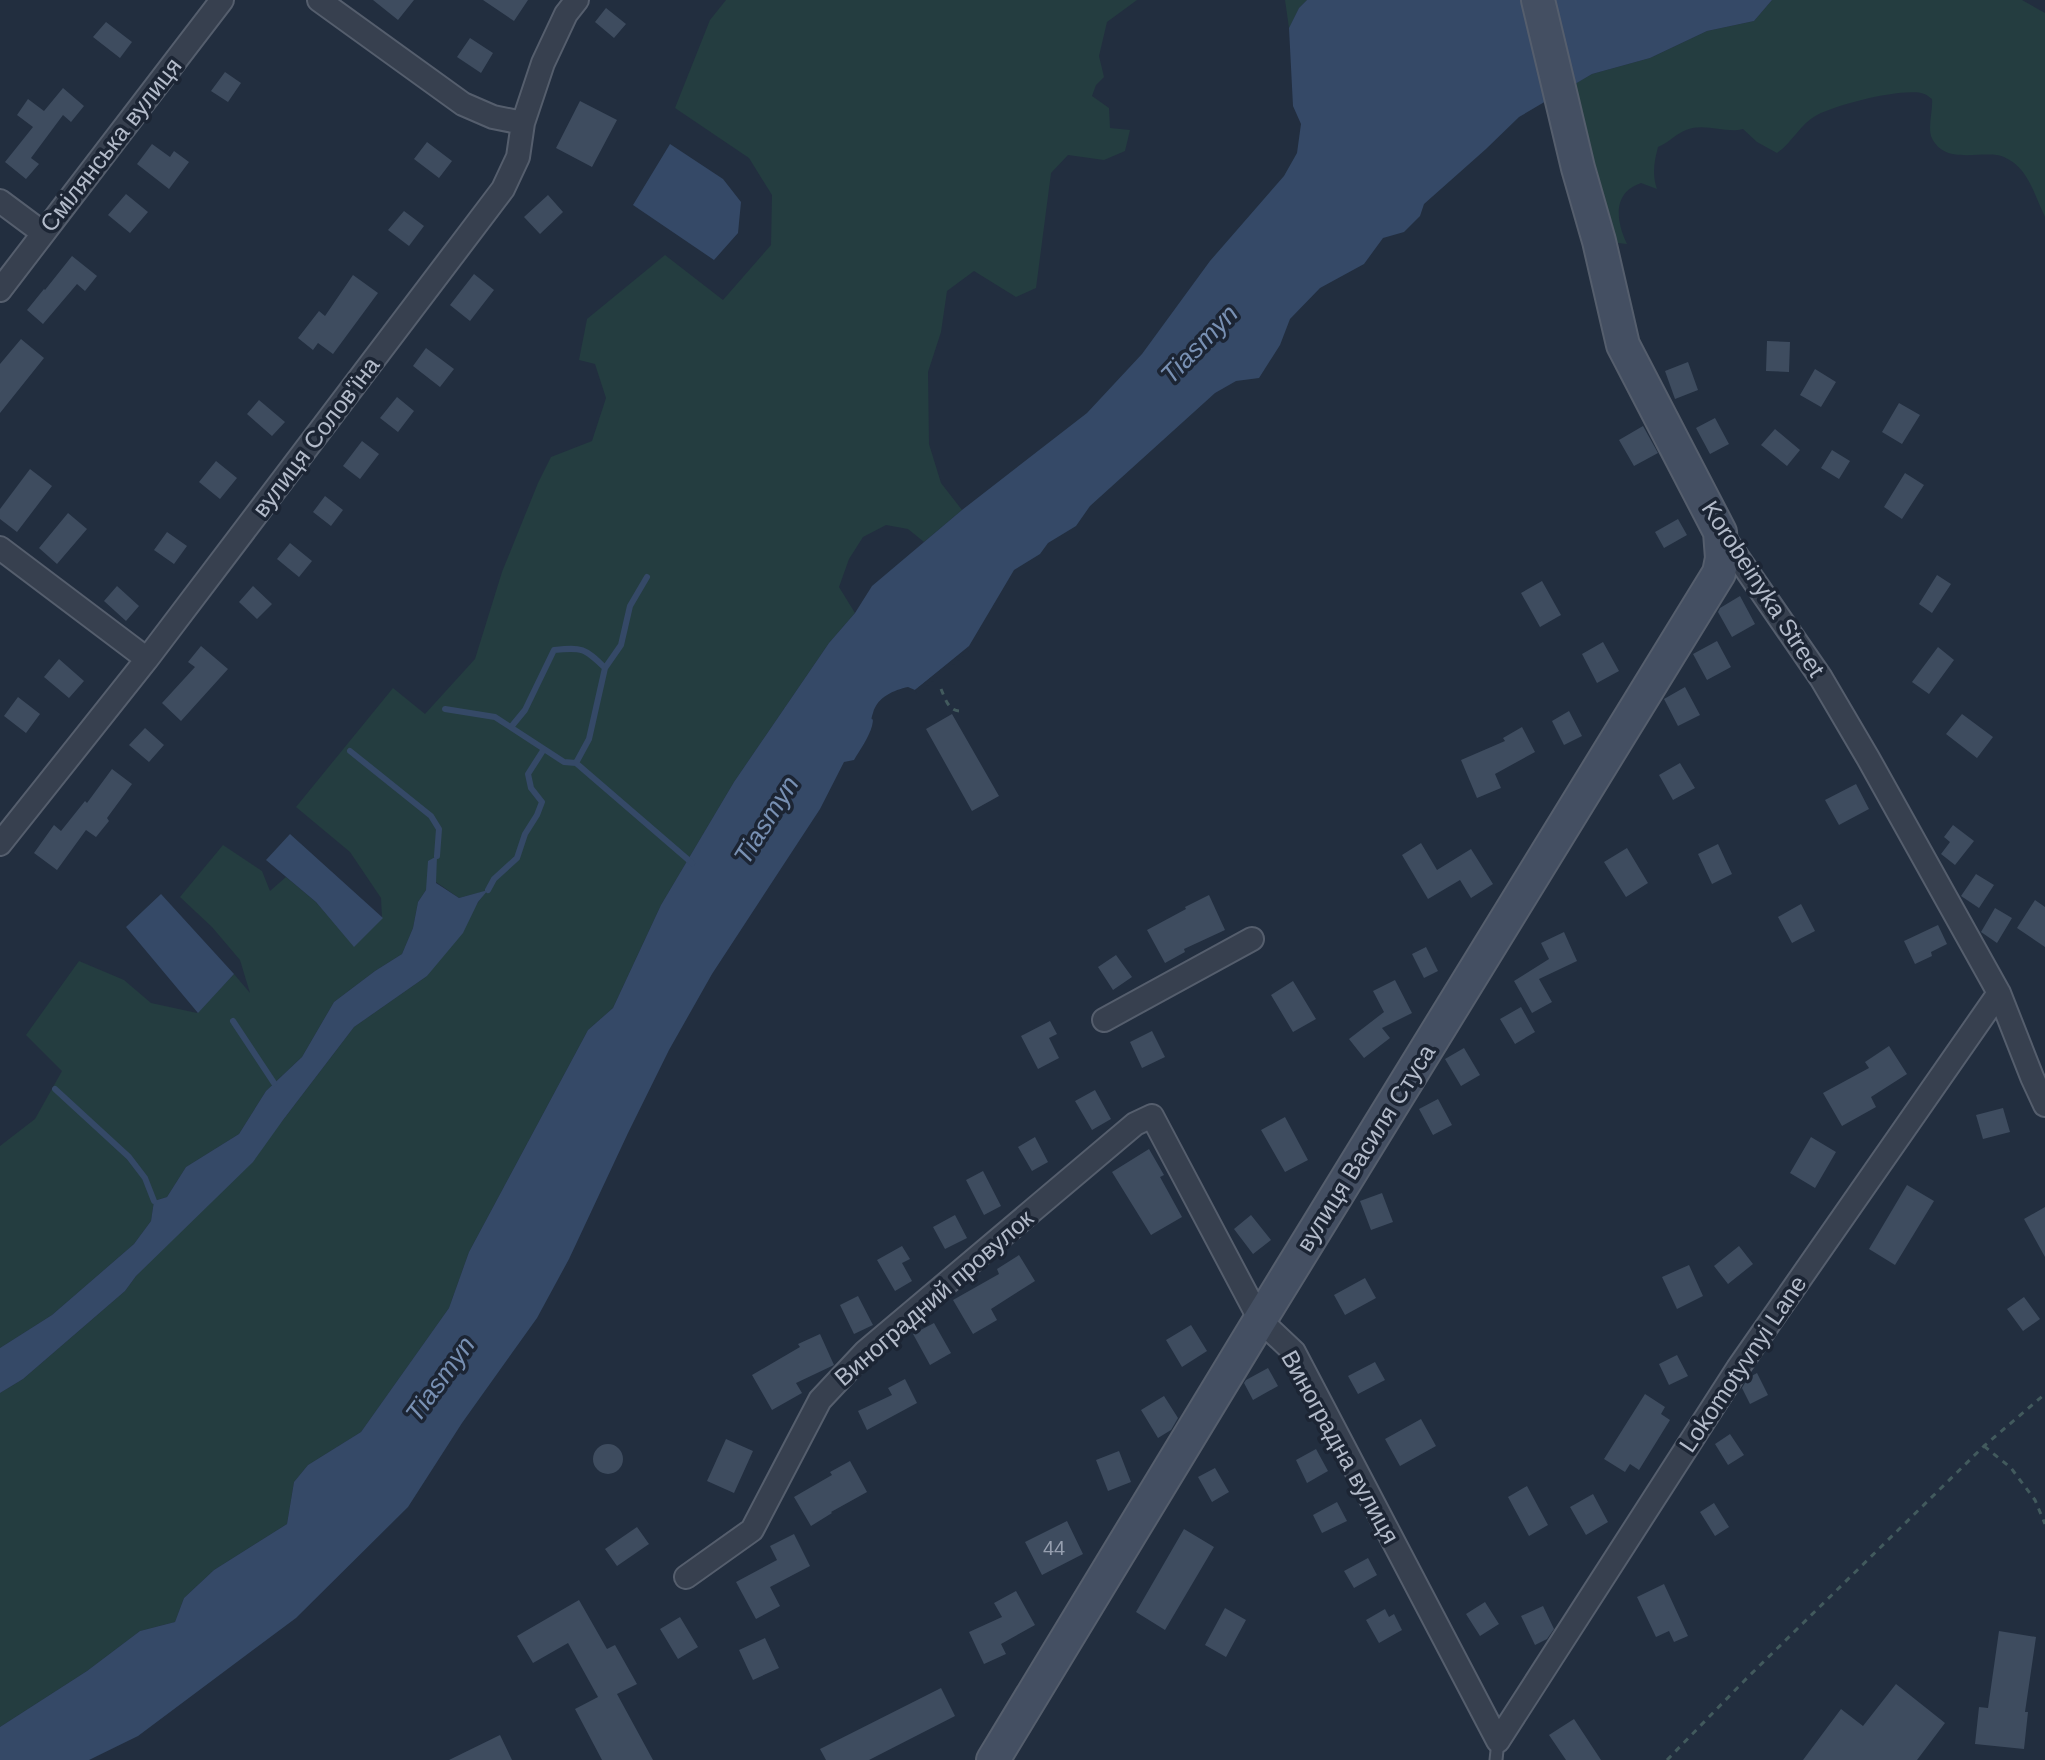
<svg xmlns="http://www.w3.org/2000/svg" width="2045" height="1760" font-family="Helvetica,sans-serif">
<rect width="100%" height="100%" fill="#222e3f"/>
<path fill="#243d40" d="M726 0H1137L1107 22 1099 56 1104 77 1096 85 1092 96 1109 108 1110 128 1130 130 1125 151 1104 160 1068 155 1051 173 1036 288 1016 297 974 271 947 291 941 332 928 372 929 444 941 483 962 510 924 542 908 529 886 525 863 537 849 559 839 587 855 613 829 643 734 782 661 905 613 1008 588 1030 469 1252 449 1308 361 1432 308 1465 294 1482 287 1524 214 1570 184 1598 175 1622 140 1631 87 1671 0 1727V1393L23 1379 125 1291 136 1276 283 1120 354 1027 427 976 486 891 459 898 436 882 426 890 418 902 413 928 402 954 375 971 334 1002 302 1057 266 1091 239 1134 186 1167 167 1197 154 1201 151 1221 134 1244 52 1315 0 1348V1146L35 1119 62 1071 26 1035 79 961 124 980 151 1003 197 1013 234 974 250 993 240 960 212 927 180 897 223 845 262 871 270 891 286 877 316 902 354 946 382 918 381 898 350 852 296 807 393 688 425 714 475 659 502 572 538 483 551 457 592 441 606 398 595 364 579 360 587 319 665 255 723 300 771 245 772 195 749 158 675 108 710 20Z
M1285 0H1307L1299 8 1289 28Z
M1772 0H2022L2045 13V217C2034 195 2029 168 2004 157 1985 148 1944 168 1931 136 1928 126 1933 110 1932 99 1928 96 1926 94 1921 93 1898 89 1839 104 1817 115 1800 124 1792 143 1777 153L1757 142 1743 129C1726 134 1705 122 1686 130 1676 134 1668 143 1658 147 1654 162 1652 175 1657 189L1641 183C1612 193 1616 221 1627 244L1599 241 1560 92 1592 74 1650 58 1707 31 1754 21Z"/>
<path fill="#354967" d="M1307 0H1772L1754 21 1707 31 1650 58 1592 74 1519 117 1486 149 1424 204 1420 216 1404 232 1383 238 1364 264 1320 288 1290 319 1280 345 1259 378 1236 381 1215 393 1090 506 1076 526 1048 543 1040 554 1014 570 969 646 915 690 908 687C894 690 877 697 873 713 869 725 875 713 872 726 869 737 860 750 854 760L844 762 820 809 712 974 669 1050 628 1133 569 1259 537 1318 462 1423 408 1507 296 1618 138 1736 89 1760H0V1727L87 1671 140 1631 175 1622 184 1598 214 1570 287 1524 294 1482 308 1465 361 1432 449 1308 469 1252 588 1030 613 1008 661 905 734 782 829 643 855 613 872 586 962 510 1087 413 1142 354 1210 261 1284 176 1297 153 1301 124 1293 106 1289 28 1299 8Z
M670 144 723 179 741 202 738 233 714 260 633 205Z
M290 834 383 918 354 947 316 902 266 860Z
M437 856 436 883 459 898 488 890 478 902 463 933 427 976 354 1027 283 1120 253 1162 136 1276 125 1291 23 1379 0 1393V1348L52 1315 134 1244 151 1221 154 1201 167 1197 186 1167 239 1134 266 1091 302 1057 334 1002 375 971 402 954 413 928 418 902 426 890 428 861Z
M161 894 234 974 198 1013 126 927Z"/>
<path fill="#222e3f" d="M967 649 969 652 917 694 915 690Z"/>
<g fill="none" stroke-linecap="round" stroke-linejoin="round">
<path stroke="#354967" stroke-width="6" d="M605 668 621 645 630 606 647 577
M445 709 495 717 564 762 576 763 692 863
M511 727 525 710 554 650C582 647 585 648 605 668L589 739 576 763
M350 751 431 816 439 829 437 856
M488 890 494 879 517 858 525 834 537 815 542 802 531 788 528 774 544 749
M233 1021 274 1083
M55 1089 129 1157 145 1178 154 1201"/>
</g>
<path fill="#3e4c5f" d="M373 0H414L398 20Z
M483 0H528L514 21Z
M606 8 626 24 614 38 595 22Z
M106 22 132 42 120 58 93 37Z
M470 38 493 53 481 73 457 57Z
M225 72 241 83 228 102 211 91Z
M63 88 84 106 71 122 63 115 31 158 39 164 26 179 5 162 33 127 17 115 28 99 44 111Z
M580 101 617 120 592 167 556 148Z
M427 142 452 161 439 178 414 159Z
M152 144 170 157 174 151 189 162 169 189 137 164Z
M126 194 148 212 130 233 108 215Z
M548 195 563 212 540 234 524 217Z
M404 211 424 226 409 246 388 230Z
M72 256 97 276 85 291 77 284 43 324 27 310 44 289 45 290Z
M474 274 494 290 470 321 450 305Z
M353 275 378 293 333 354 318 343 313 350 298 338 319 311 325 316Z
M21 339 44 358 0 413V364Z
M1767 341 1790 342 1789 372 1766 371Z
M426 348 454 369 440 387 413 366Z
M1688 362 1698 390 1675 399 1665 371Z
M1815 369 1836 382 1821 407 1800 395Z
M397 397 414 411 398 432 380 418Z
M259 400 285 422 272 436 247 414Z
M1899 403 1920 415 1902 444 1882 432Z
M1715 418 1729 444 1710 454 1696 428Z
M1643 426 1658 453 1634 466 1619 440Z
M1775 429 1800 450 1787 466 1761 445Z
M362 441 379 454 360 479 343 466Z
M1832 450 1850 461 1839 479 1821 468Z
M216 461 237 478 220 499 199 482Z
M30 469 52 486 17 532 0 519V509Z
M1905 473 1924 485 1902 519 1884 507Z
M325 496 343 510 331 526 313 512Z
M68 513 87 529 57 564 39 548Z
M1678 519 1687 535 1664 548 1655 532Z
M167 532 187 546 174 564 154 550Z
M290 543 312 561 299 577 277 559Z
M1937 575 1951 584 1932 613 1919 604Z
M1542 581 1561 615 1540 627 1521 593Z
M117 586 139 606 126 621 104 601Z
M253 586 272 604 257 619 239 602Z
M1740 596 1755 624 1732 637 1718 612 1720 608Z
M1717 641 1731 667 1707 680 1693 654Z
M1603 642 1619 671 1597 683 1582 654Z
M201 646 228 669 181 721 162 703 195 667 188 662Z
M1938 647 1954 660 1929 694 1912 682Z
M59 659 84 681 69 698 44 677Z
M1685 687 1700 715 1678 726 1664 699Z
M18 697 40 714 26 733 4 716Z
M1569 711 1582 736 1564 745 1552 721Z
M952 714 999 796 972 811 926 729Z
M1962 714 1993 737 1977 758 1946 734Z
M1522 727 1535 752 1495 774 1501 788 1477 798 1461 760 1505 741 1503 738Z
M145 728 164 745 149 762 129 745Z
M1680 763 1695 788 1673 800 1659 775Z
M112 769 132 784 107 818 109 821 96 837 86 830 57 870 34 853 54 825 61 831 85 801 87 803Z
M1856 784 1869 809 1839 825 1825 800Z
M1953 825 1974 841 1955 865 1941 854 1950 842 1944 837Z
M1421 843 1437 870 1471 849 1493 884 1471 898 1460 880 1428 899 1402 855Z
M1718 844 1732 874 1712 884 1698 854Z
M1627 848 1648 883 1626 897 1604 862Z
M1976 874 1994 885 1979 908 1961 896Z
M1209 895 1225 930 1184 949 1185 952 1165 963 1147 930 1186 909 1185 907Z
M2035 900 2045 907V947L2017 928Z
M1801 904 1815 931 1792 943 1778 917Z
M1995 908 2012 918 1997 943 1981 932Z
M1938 925 1947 944 1931 952 1932 956 1915 964 1904 941Z
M1564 932 1577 961 1539 979 1552 1002 1532 1013 1514 981 1549 959 1541 943Z
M1426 947 1438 971 1424 978 1412 954Z
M1116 955 1132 977 1113 990 1098 967Z
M1395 980 1412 1013 1382 1028 1390 1038 1364 1058 1349 1039 1384 1012 1373 991Z
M1293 981 1316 1019 1293 1032 1271 995Z
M1521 1007 1535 1032 1515 1044 1500 1019Z
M1050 1021 1057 1034 1049 1038 1059 1058 1038 1069 1021 1036Z
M1152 1031 1165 1057 1142 1068 1130 1042Z
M1889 1046 1907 1074 1871 1097 1876 1107 1842 1126 1823 1093 1869 1068 1865 1062Z
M1464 1048 1480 1075 1461 1086 1445 1059Z
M1095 1090 1111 1119 1092 1130 1075 1101Z
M1438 1099 1452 1125 1433 1135 1419 1109Z
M2003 1108 2010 1132 1983 1139 1976 1115Z
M1285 1117 1308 1160 1285 1172 1261 1130Z
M1035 1137 1048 1162 1032 1171 1018 1147Z
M1811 1137 1836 1152 1815 1188 1790 1173Z
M1149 1149 1164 1175 1160 1177 1182 1217 1151 1235 1112 1172Z
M983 1171 1001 1206 984 1215 966 1180Z
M1907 1185 1934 1201 1895 1265 1869 1249Z
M1382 1193 1393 1222 1371 1230 1360 1201Z
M2045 1207V1257L2024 1219Z
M955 1215 967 1238 945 1249 933 1227Z
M1251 1215 1271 1240 1253 1254 1234 1229Z
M902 1246 910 1259 902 1263 912 1281 895 1291 877 1260Z
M1739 1246 1753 1264 1728 1284 1714 1266Z
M1019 1255 1035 1281 991 1309 997 1320 973 1334 953 1300 999 1274 997 1269Z
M1689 1265 1703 1296 1677 1309 1662 1277Z
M1365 1278 1376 1298 1345 1315 1334 1295Z
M858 1296 873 1325 854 1334 840 1305Z
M2024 1297 2040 1319 2023 1331 2007 1309Z
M934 1323 951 1353 930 1365 913 1334Z
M1191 1325 1207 1351 1182 1367 1166 1340Z
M820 1334 834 1365 796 1383 802 1393 772 1410 752 1375 800 1347 798 1344Z
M1677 1355 1688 1376 1669 1385 1659 1364Z
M1375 1362 1385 1380 1358 1394 1348 1376Z
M1268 1368 1278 1386 1253 1400 1244 1383 1246 1380Z
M1757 1373 1768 1395 1750 1404 1742 1388 1748 1378Z
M905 1379 917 1403 867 1430 858 1411 892 1395 888 1388Z
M1645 1394 1665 1407 1661 1414 1670 1420 1639 1470 1630 1464 1625 1472 1604 1459Z
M1164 1396 1178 1418 1171 1430 1158 1438 1141 1410Z
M1421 1419 1436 1446 1400 1466 1385 1439Z
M1730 1434 1744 1455 1728 1465 1715 1444Z
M726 1439 753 1451 734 1493 707 1481Z
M593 1459a15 15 0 1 1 30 0a15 15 0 1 1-30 0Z
M1316 1449 1328 1471 1307 1483 1296 1460Z
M1119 1451 1131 1482 1108 1491 1096 1460Z
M850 1461 867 1492 831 1512 832 1513 811 1526 794 1497 832 1475 830 1472Z
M1215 1468 1229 1492 1212 1502 1198 1477Z
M1527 1486 1548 1525 1529 1536 1508 1497Z
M1593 1494 1608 1522 1586 1535 1570 1507Z
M1337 1502 1347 1521 1322 1533 1313 1515Z
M1714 1503 1729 1527 1715 1536 1700 1512Z
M1067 1521 1083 1554 1042 1575 1025 1542Z
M637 1527 649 1544 617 1566 605 1549Z
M1184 1529 1214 1547 1165 1630 1136 1612Z
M794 1534 810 1566 770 1587 780 1606 756 1619 736 1582 777 1560 770 1546Z
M1368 1558 1377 1575 1354 1588 1344 1571Z
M1664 1584 1688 1636 1674 1642 1669 1631 1656 1637 1637 1597Z
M1016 1591 1035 1625 1001 1644 1006 1654 984 1664 969 1632 1002 1617 994 1603Z
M579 1600 607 1649 615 1645 637 1684 617 1694 653 1760H602L575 1709 598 1697 568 1643 533 1663 517 1636Z
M1485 1602 1499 1624 1480 1636 1466 1614Z
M1543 1606 1554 1629 1547 1639 1535 1645 1521 1616Z
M1225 1608 1246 1620 1226 1657 1205 1645Z
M1385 1609 1389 1617 1394 1614 1402 1630 1379 1643 1366 1620Z
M680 1617 698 1647 678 1659 660 1629Z
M1999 1631 2036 1637 2025 1712H2028L2024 1749 1975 1744 1979 1707 1988 1708Z
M765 1638 779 1668 753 1680 739 1650Z
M1896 1684 1945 1723 1917 1760H1803L1841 1709 1863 1726Z
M941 1688 955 1716 869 1760H826L820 1749Z
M1574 1719 1601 1760H1566L1549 1735Z
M500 1735 512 1760H449Z"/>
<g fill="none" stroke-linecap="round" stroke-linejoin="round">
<defs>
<path id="lane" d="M1496 1760 1498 1741"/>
<path id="street" d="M319 0 463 104 493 117 523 123
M0 201 43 233
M0 290 222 0
M1721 533 1821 678 1868 758 1999 993 2032 1077 2045 1105
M0 548 147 659
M0 844 147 659 503 189 518 157 523 123 543 63 566 14 577 0
M1104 1020 1252 939
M686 1577 752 1530 820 1400 865 1352 1135 1124 1152 1116 1260 1320 1294 1352 1498 1741 1738 1368 1999 993"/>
<path id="secondary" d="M993 1760 1260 1320 1719 573 1722 558 1720 532 1623 345 1599 241 1578 168 1538 0"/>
</defs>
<use href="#lane" stroke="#555e6d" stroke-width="15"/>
<use href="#street" stroke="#555e6d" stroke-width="26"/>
<use href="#secondary" stroke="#555e6d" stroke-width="36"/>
<path stroke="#425a5d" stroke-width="3" stroke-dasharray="6 6" stroke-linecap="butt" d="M941 689C945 698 948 710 959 711
M1984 1446 2011 1468 2035 1500 2045 1524
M1667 1760 1747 1678 1984 1446 2045 1394"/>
<use href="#lane" stroke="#37404f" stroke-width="11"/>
<use href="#street" stroke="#37404f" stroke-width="22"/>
<use href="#secondary" stroke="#444f62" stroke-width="32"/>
</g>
<g text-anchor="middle" stroke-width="7" stroke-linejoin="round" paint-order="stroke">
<g font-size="20" fill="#969faf">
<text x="1054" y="1555">44</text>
</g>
<g font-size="24" fill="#b3bbca" stroke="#1c2534">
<text transform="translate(111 145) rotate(-52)" y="8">Смілянська вулиця</text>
<text transform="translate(316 437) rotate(-53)" y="8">вулиця Солов'їна</text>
<text transform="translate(1763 589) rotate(57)" y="8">Korobeinyka Street</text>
<text transform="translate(1366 1148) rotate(-58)" y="8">вулиця Василя Стуса</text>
<text transform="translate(934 1298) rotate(-41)" y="8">Виноградний провулок</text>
<text transform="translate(1743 1364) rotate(-56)" y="8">Lokomotyvnyi Lane</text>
<text transform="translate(1340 1447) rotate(61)" y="8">Виноградна вулиця</text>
</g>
<g font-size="26" font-style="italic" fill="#7890b3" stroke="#1c2534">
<text transform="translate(1199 344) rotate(-46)" y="9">Tiasmyn</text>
<text transform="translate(766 820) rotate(-58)" y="9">Tiasmyn</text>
<text transform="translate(440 1379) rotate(-54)" y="9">Tiasmyn</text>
</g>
</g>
</svg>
